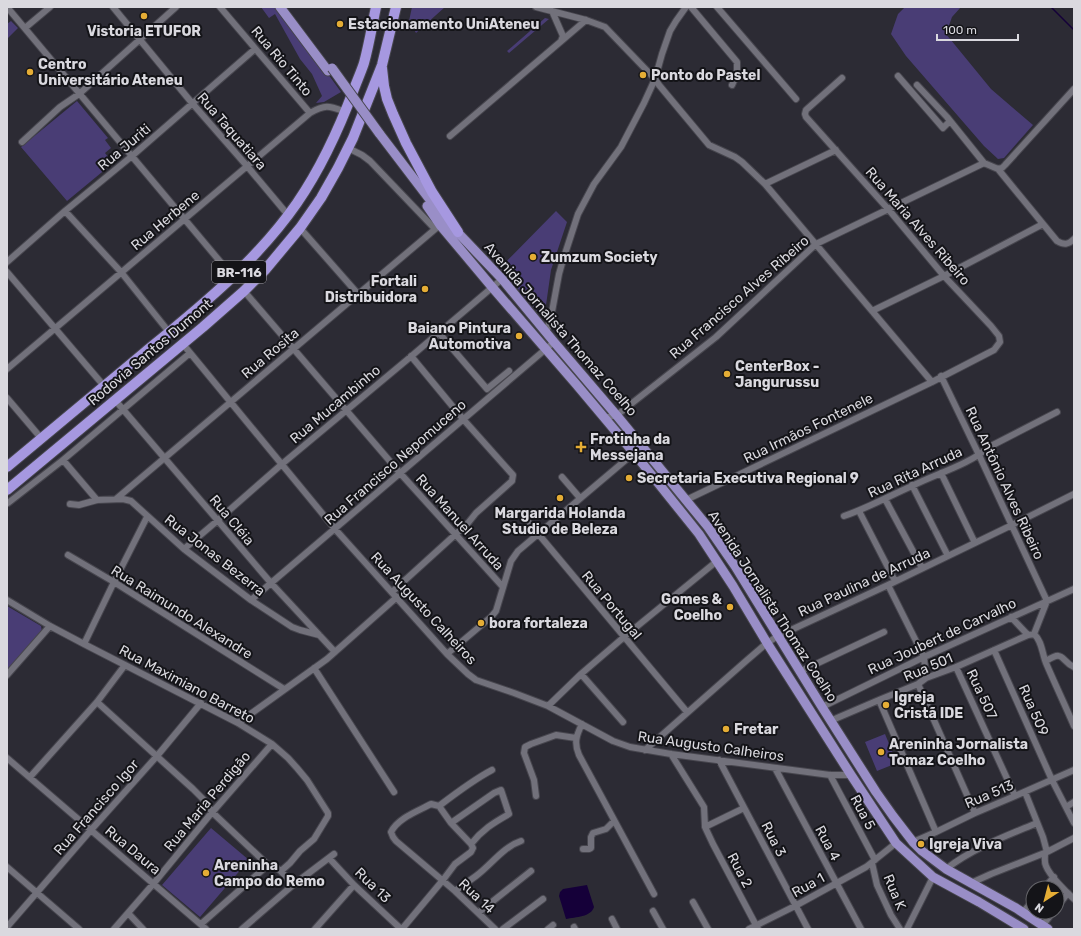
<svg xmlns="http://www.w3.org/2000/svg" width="1081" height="936" font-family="Rubik,sans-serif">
<rect width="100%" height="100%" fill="#2c2b34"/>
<path fill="#493d75" d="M261 7H275L279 10 302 38 341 92 324 102 316 103 322 96 312 74 300 59 275 14 269 18Z
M412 7H445L416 33 409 21Z
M905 7H961L952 17 946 34 991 89 1033 125 1004 158 998 159 984 146 906 56 891 34 898 14Z
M545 18 549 19 509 53 507 51Z
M11 21 18 28 7 39V24Z
M77 101 108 138 105 140 111 148 105 153 113 163 67 201 21 147Z
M556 211 567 222 551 270 544 319 500 268Z
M7 606 41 626 42 632 7 673Z
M885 734 897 763 877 771 865 742Z
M211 828 249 860 200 917 162 885Z"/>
<path fill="#150039" d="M587 885 594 907C591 917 576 917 566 919L559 896 560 892 563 889Z"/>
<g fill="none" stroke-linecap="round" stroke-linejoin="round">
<path stroke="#150039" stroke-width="1.5" d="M1051 7 1074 30"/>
<defs>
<path id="minor" d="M7 7 233 277
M113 7 192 103 247 166 288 215
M220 7 310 113
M536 7 586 20 605 27 655 79 659 85 709 145 735 157 742 162 765 184 932 382
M691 7 737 62V74L732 85
M717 7 796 99
M552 11 563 36 561 41
M25 28 50 7
M898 76 943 128 950 121
M917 85 947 117 984 163
M450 136 586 20
M22 142 60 107 79 94 176 7
M348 148 362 155 370 161 435 229
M984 163 998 169 1002 168 1005 165 1074 89
M998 169 1057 241C1064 245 1068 245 1074 239
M765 184 836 150
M65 211 121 272 169 332
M300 228 358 294
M7 262 65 211 132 156 255 49
M7 272 104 386
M244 291 400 473 503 587
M872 311 944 276 1043 224
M439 333 487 389 509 371
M546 333 551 317 559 274 563 260 578 214 594 184 621 147 644 103 655 79 662 54 670 31 676 21 686 7
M182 343 335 529 447 654 468 674 476 680 514 693 548 706 613 741 630 747 671 754 830 775H851
M7 369 310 113C326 104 329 106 346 112
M941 376 979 455 1047 601 1034 634
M7 398 41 438
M115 400 271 583 335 652
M604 418 617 415 716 337 816 244 984 163
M63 460 97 500
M941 473 975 543
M562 477 580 498
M912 485 948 556
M116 499 440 225
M885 499 922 568
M686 500 932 382 994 350 1000 342 999 336 991 326 944 276 889 210 806 117 805 114 806 110 842 78
M8 503 63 460 190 353
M70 504 79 505 97 500 123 499 131 501 184 549 251 600 292 627 300 630 319 635
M859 511 895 581
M520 512 687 712
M844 516C868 508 889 496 912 486 937 473 967 466 989 447L1057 412
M184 549 217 521 282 464 408 359 502 279
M68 555 114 582 284 689
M888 585 924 657 926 678
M392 592 468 523 476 513 512 481 513 475 463 419 411 356
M7 600 50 626 84 644 238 723 272 744 288 758 297 768 307 780 328 813V816L314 839 300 851 290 863 281 871
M251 600 554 342
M1011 617 1028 635
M1034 634C1042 641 1042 653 1046 663 1055 684 1065 705 1074 726
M84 644 114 582 147 517
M994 650 1052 780 1074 823
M447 654 491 617 496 611 511 561 518 551 634 453
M1046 661C1065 649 1060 661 1074 667
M956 667 1015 796
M314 668 394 792
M799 672 884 632
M581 674 623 722
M7 675 50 626
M918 684 975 813
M879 700 936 832
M97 702 193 789 203 799 212 812 268 865C279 866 286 877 293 885
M548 706 581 674 624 637 717 561
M822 707 924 657 1074 589
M830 721 879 700 918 684 926 678 956 667 1028 635 1034 634
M238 723 327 659 397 597
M582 724C576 736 574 743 579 755L654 894
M645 750 746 661 767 643 778 636 888 585 1012 525 1074 494
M671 754 704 807 705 827 713 844 758 929
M7 758 206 929
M719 760 808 929
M775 768 861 929
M492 770C473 780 456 793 439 806L431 804C418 811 398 818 391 832L393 837 396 841 455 891 495 929
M830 775 875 860
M30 777 97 702 125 665
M1025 792 1043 837 1047 852
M536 796 534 780 524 753 525 747 531 744 556 735 576 738
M439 806 451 823 471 844
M1066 807 1074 802
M705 827 744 808
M913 842 936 832 975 813 1015 796 1074 770
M583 849H589L591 848V837L593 833 606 829 614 821
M1045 853C1045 858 1044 862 1046 866 1050 876 1066 892 1074 899
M329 858 354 885 401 929
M872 863 877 885 891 915 900 929
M7 867 79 929
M946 869C973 848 1006 836 1037 823
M971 883 991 874 1047 852 1074 838
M1044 888 1054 877
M455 891C462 886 469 881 476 876 491 865 503 847 521 841
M693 902 708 929
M1057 907 1068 893
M653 911 663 929
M1023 912 1033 901
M128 913 143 929
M478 913 531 871
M612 919 617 929
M201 924 268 865
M1043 925 1053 912
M7 927 91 830 157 756 201 703
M574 927 575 929
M114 929 154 883 209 816 272 744
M242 929 293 885 334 854
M315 929 354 885
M402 929 443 880 455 864 471 852 473 848 471 844C482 830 493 823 509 814L501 790 494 793 451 823
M503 929 543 899
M548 929 553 925
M749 929 795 906 866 867 896 843
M907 929 933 877"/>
<path id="primary" d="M280 7 328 71
M379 133 443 217 502 279 554 342 618 417 708 527 735 566 822 707 876 792 893 816 913 842 922 851 946 869 1016 908 1048 929
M427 206 440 225 492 287 576 384 634 453 699 534 733 586 767 643 851 775 896 843 933 877 979 902 1024 929"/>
<path id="trunk" d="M382 68 384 86 387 99 393 114 406 143 432 192 458 232
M7 467C53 429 99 390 145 352 200 307 256 262 297 203 321 168 339 129 354 89 357 81 361 72 364 63 369 45 372 26 376 7
M7 490 203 327 244 291 265 270 300 228 321 198 338 168 353 138 382 65 396 7"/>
</defs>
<use href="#minor" stroke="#47464e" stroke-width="8"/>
<use href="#primary" stroke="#47464e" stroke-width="11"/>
<use href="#trunk" stroke="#47464e" stroke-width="12"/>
<use href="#minor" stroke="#72717b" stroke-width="6"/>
<use href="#primary" stroke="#998ec7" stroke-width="9"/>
<use href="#trunk" stroke="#a698e0" stroke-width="10"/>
<defs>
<path id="primary-bridge" d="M332 68 379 133"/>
</defs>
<use href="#primary-bridge" stroke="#47464e" stroke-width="11" stroke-linecap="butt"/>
<use href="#primary-bridge" stroke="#998ec7" stroke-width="9"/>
</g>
<g fill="#e5ad35" stroke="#141418" stroke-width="1.5">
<circle cx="144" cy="16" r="4"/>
<circle cx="340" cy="24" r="4"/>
<circle cx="30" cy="72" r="4"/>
<circle cx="643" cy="75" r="4"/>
<circle cx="533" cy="257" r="4"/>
<circle cx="425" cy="289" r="4"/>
<circle cx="519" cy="336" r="4"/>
<circle cx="727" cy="374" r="4"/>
<path d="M579 441h4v4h4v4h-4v4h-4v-4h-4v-4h4z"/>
<circle cx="629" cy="478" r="4"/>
<circle cx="560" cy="498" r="4"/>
<circle cx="730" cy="607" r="4"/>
<circle cx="481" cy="623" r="4"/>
<circle cx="886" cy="705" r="4"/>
<circle cx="726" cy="729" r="4"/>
<circle cx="881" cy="752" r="4"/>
<circle cx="921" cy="844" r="4"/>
<circle cx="206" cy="873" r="4"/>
</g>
<g text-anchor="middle" stroke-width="4" stroke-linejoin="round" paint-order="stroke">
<rect fill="#141418" stroke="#9f9ea3" stroke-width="1" x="212" y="261" width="54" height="22" rx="3"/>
<g font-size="13" font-weight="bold" fill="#dad9df">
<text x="239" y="277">BR-116</text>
</g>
<g font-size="14" font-weight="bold" fill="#dad9df" stroke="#141418" text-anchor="start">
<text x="348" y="29">Estacionamento UniAteneu</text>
<text x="144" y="36" text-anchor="middle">Vistoria ETUFOR</text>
<text x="38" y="69">Centro<tspan x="38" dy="16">Universitário Ateneu</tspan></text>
<text x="651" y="80">Ponto do Pastel</text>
<text x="541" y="262">Zumzum Society</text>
<text x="417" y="286" text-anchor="end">Fortali<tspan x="417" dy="16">Distribuidora</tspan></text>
<text x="511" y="333" text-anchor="end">Baiano Pintura<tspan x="511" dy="16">Automotiva</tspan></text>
<text x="735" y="371">CenterBox -<tspan x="735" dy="16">Jangurussu</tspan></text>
<text x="590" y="444">Frotinha da<tspan x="590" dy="16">Messejana</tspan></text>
<text x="637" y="483">Secretaria Executiva Regional 9</text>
<text x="560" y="518" text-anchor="middle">Margarida Holanda<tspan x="560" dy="16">Studio de Beleza</tspan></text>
<text x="722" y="604" text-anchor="end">Gomes &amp;<tspan x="722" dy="16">Coelho</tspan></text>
<text x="489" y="628">bora fortaleza</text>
<text x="894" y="702">Igreja<tspan x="894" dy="16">Cristã IDE</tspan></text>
<text x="734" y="734">Fretar</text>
<text x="889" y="749">Areninha Jornalista<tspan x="889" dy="16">Tomaz Coelho</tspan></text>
<text x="929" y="849">Igreja Viva</text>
<text x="214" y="870">Areninha<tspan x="214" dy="16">Campo do Remo</tspan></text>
</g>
<g font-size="14" fill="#dad9df" stroke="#141418">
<text transform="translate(282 61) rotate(50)" y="5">Rua Rio Tinto</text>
<text transform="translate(232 131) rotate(49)" y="5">Rua Taquatiara</text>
<text transform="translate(124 147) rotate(-40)" y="5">Rua Juriti</text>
<text transform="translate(165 220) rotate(-40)" y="5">Rua Herbene</text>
<text transform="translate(918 226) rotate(49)" y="5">Rua Maria Alves Ribeiro</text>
<text transform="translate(739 297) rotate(-41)" y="5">Rua Francisco Alves Ribeiro</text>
<text transform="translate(561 329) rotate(49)" y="5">Avenida Jornalista Thomaz Coelho</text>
<text transform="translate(150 352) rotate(-40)" y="5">Rodovia Santos Dumont</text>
<text transform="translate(270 353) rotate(-40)" y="5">Rua Rosita</text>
<text transform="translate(335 404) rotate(-40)" y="5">Rua Mucambinho</text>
<text transform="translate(808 428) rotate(-26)" y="5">Rua Irmãos Fontenele</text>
<text transform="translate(395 462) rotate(-41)" y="5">Rua Francisco Nepomuceno</text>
<text transform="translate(915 472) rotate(-25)" y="5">Rua Rita Arruda</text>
<text transform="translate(1005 483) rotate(65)" y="5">Rua Antônio Alves Ribeiro</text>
<text transform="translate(232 520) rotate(50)" y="5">Rua Cléia</text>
<text transform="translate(460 522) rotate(48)" y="5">Rua Manuel Arruda</text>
<text transform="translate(215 555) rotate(38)" y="5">Rua Jonas Bezerra</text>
<text transform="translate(864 582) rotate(-25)" y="5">Rua Paulina de Arruda</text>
<text transform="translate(612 605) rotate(50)" y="5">Rua Portugal</text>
<text transform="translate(773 606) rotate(57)" y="5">Avenida Jornalista Thomaz Coelho</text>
<text transform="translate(424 608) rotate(47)" y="5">Rua Augusto Calheiros</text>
<text transform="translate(182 612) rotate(32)" y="5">Rua Raimundo Alexandre</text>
<text transform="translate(942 636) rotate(-25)" y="5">Rua Joubert de Carvalho</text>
<text transform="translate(928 667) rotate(-23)" y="5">Rua 501</text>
<text transform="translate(187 684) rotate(28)" y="5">Rua Maximiano Barreto</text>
<text transform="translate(982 694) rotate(65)" y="5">Rua 507</text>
<text transform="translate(1034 710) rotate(66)" y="5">Rua 509</text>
<text transform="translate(711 746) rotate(8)" y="5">Rua Augusto Calheiros</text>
<text transform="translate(989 794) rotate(-23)" y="5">Rua 513</text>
<text transform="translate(207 801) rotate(-50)" y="5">Rua Maria Perdigão</text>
<text transform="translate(96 807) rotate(-49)" y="5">Rua Francisco Igor</text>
<text transform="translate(863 812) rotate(62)" y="5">Rua 5</text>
<text transform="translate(774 839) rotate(63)" y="5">Rua 3</text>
<text transform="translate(828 843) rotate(62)" y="5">Rua 4</text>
<text transform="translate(133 850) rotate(40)" y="5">Rua Daura</text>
<text transform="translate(740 870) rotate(62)" y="5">Rua 2</text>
<text transform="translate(373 885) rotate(44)" y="5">Rua 13</text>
<text transform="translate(808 885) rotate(-29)" y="5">Rua 1</text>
<text transform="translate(895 892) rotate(67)" y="5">Rua K</text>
<text transform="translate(477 896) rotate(43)" y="5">Rua 14</text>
</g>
</g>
<rect width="1081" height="936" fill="none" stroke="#dad9df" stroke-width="16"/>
<g transform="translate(1045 900) rotate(216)"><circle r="19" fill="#141418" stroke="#636368"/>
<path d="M0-3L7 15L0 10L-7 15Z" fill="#e5ad35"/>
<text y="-6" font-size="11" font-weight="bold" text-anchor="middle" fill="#dad9df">N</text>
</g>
<path d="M937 34v6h81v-6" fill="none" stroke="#dad9df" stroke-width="2"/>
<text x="943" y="34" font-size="12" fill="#dad9df" stroke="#141418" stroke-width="3" paint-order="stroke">100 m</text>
</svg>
